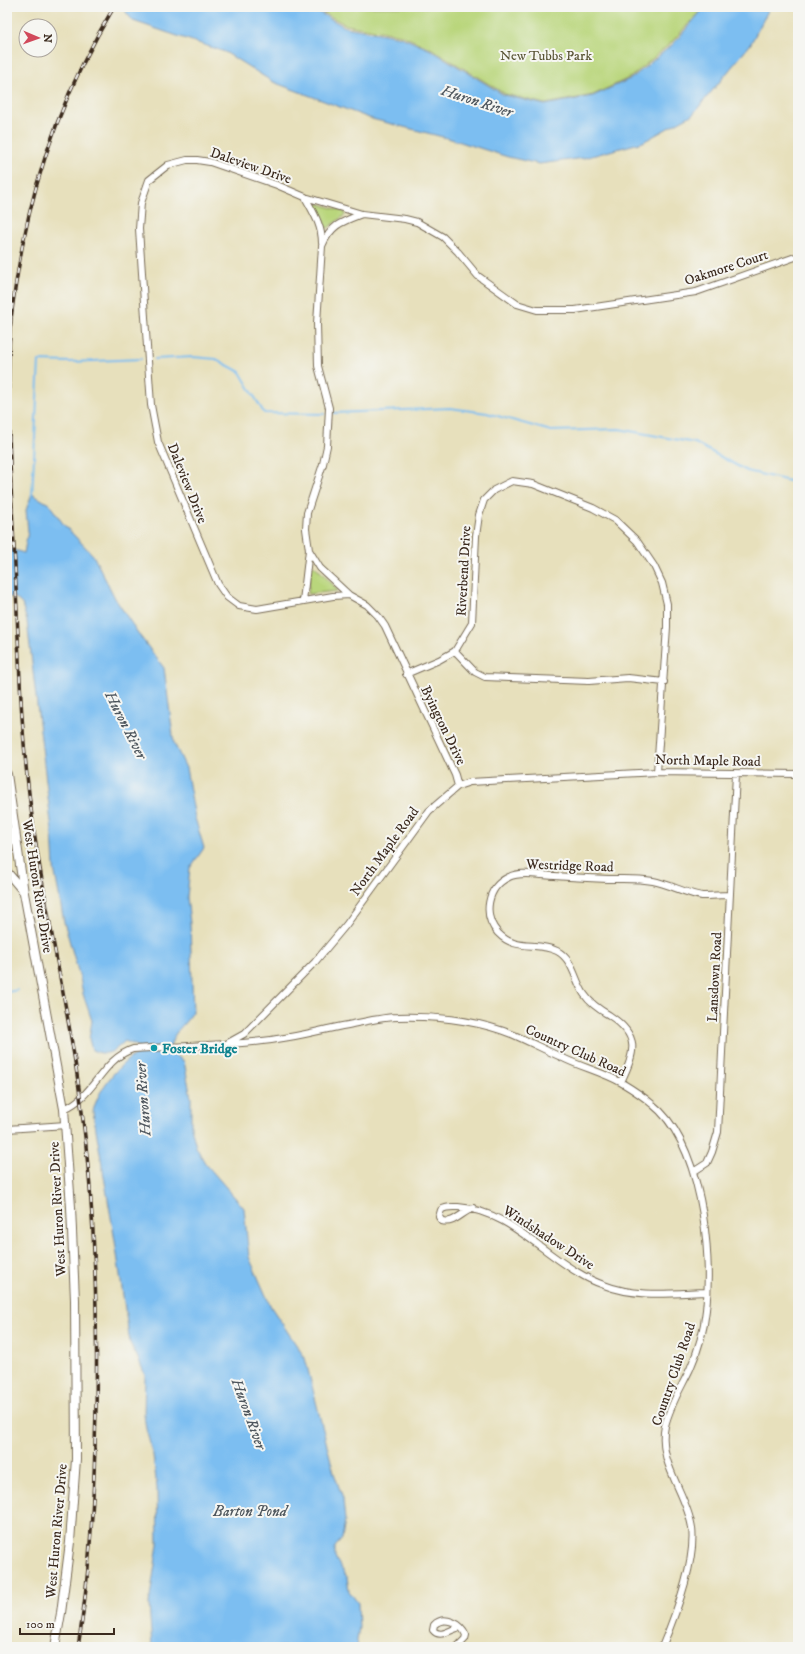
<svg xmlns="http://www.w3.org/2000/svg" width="805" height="1654" font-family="'IM FELL DW Pica',serif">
<rect width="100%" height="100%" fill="#f6f6f2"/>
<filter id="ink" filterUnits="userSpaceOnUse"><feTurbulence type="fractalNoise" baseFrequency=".025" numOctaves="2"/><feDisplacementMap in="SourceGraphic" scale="8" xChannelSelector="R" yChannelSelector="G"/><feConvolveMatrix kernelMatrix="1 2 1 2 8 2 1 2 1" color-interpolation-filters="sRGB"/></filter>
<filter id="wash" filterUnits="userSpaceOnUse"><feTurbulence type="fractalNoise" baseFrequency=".012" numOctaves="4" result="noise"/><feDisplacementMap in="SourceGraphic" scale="16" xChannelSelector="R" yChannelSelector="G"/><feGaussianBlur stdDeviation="0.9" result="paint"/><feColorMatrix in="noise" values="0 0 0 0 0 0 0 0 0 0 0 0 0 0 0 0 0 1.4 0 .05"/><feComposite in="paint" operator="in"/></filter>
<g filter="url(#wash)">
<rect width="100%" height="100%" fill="#e7e0bc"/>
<path fill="#b9d67c" stroke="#7a804d" d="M313 7H704L671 43 631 77 593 95 545 104 505 94 432 49 401 35 346 25Z
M314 202 345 212V215L328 228H325L314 205Z
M313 566H315L337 589V591L308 594 311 567Z"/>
<path fill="#7bbef1" stroke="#5b7488" d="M122 7H310L345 27 401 37 431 50 504 95 545 105 593 96 632 78 673 44 705 7H770L750 45 693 114 643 142 584 158 539 164 508 157 451 139 372 119 273 82 225 52 133 21Z
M32 494 49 504 64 525 93 555 116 600 140 636 164 668 174 743 186 768 195 818 204 848 190 868 187 897 190 923 193 1012C185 1025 170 1034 170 1051L175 1055 184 1061 191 1098V1127L196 1147 205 1163 244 1208 249 1257 271 1307 305 1358 334 1473 343 1499 345 1520 342 1539 335 1547V1558L347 1577 349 1591 358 1603 359 1627 356 1647H152L149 1604 158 1544 157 1488 153 1455 146 1429 144 1415 145 1375 137 1356 130 1343 115 1241 93 1112C96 1095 110 1076 122 1065 127 1060 132 1057 137 1053V1046L125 1041C113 1052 108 1057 92 1050L89 1039 92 1021 83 994 80 978 64 922 54 868 52 831 27 621 22 604 14 597H8L7 600V548L24 553 28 531 26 510Z"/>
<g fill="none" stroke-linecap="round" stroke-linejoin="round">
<path stroke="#7bbef1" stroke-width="2" d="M155 359 193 357 216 359 240 372 264 413 324 414
M334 413 450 408 487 413 551 431 619 429 695 443 747 471 798 483
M32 496 39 361 70 362 141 359
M7 992 18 990"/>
</g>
</g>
<g filter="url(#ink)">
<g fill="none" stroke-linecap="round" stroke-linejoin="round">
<defs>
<path id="minor" d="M305 197C313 212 322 225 322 243
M309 550 320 568 349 595
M303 601 309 550 306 529 307 513 323 464 327 446 329 408 318 366 317 323 322 246C331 225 341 222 362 214
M455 651 475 672 485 677 589 681 628 678 664 682
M406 674 439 660 455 651 472 623 476 536 479 515 484 500 494 490 512 481 533 484 593 508 615 520 637 541 654 566 662 583 667 604V627L657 772
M458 786 455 775 385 626 378 616 367 605 349 595 333 596 257 609 239 606 227 597 218 584 158 442 151 405 139 229 141 203 149 180 168 165 187 160H197L210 162 277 185 305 197 362 214 405 219 417 222 443 237 458 252 478 276 517 304 537 310H575L696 292 798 256
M226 1044C243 1043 260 1042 277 1039 301 1036 324 1029 348 1025 364 1022 382 1017 398 1017 436 1016 479 1021 514 1035 530 1042 545 1050 561 1057 580 1067 603 1072 622 1083 632 1089 643 1096 652 1104 701 1142 713 1251 706 1310 704 1330 698 1351 690 1369 681 1388 670 1405 665 1426 657 1463 687 1493 692 1528 696 1561 675 1616 662 1647
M621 1082C635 1052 641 1036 609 1015 600 1010 590 1003 584 994 575 981 573 959 557 951 536 941 516 952 498 933 482 915 487 887 509 877 518 872 532 874 542 875 564 877 586 878 608 879 623 879 638 878 653 881 669 884 687 894 702 896 711 896 721 895 730 895
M64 1109C94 1097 102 1059 133 1049L226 1044 244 1034 315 962 346 925 429 811 458 786 470 782 657 772 798 774
M7 1129 66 1125
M693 1172 707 1163 712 1152 718 1132 736 774
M473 1208C461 1213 454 1224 442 1221L439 1217 441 1210C446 1206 452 1207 458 1207 505 1210 538 1249 577 1272 585 1277 595 1282 604 1285 636 1298 674 1293 707 1292
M457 1647 465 1639 466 1635C461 1623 444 1615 434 1625L433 1630C440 1639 451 1629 460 1627"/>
<path id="tertiary" d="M7 774 24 893 64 1109 71 1207 75 1300 76 1459 70 1542 61 1613 55 1647
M7 845 11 839 14 829
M7 872 23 891"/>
</defs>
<use href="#minor" stroke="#776a55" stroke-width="8"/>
<use href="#tertiary" stroke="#776a55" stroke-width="10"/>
<use href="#minor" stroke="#fff" stroke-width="6"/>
<use href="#tertiary" stroke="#fff" stroke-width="8"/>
<defs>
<path id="rail" d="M78 1647C89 1581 93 1514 95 1447 99 1330 96 1212 80 1096 68 1002 44 910 32 816 20 733 19 649 15 565 11 488 6 409 10 331 12 303 17 275 22 248 38 163 69 81 114 7"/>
</defs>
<use href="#rail" stroke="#3b2a1e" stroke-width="3.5"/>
<use href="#rail" stroke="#f6f6f2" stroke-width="2" stroke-dasharray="6" stroke-linecap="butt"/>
</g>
</g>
<circle fill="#0f9aa8" stroke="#f6f6f2" stroke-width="1.5" cx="154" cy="1048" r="4"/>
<g text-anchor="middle" stroke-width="4" stroke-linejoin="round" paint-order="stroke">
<g font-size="14" fill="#5a5536" stroke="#f6f6f2">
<text x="546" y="60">New Tubbs Park</text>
</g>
<g font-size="14" fill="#3b2a1e" stroke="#f6f6f2">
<text transform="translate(251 165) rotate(19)" y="5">Daleview Drive</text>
<text transform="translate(726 267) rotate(-18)" y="5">Oakmore Court</text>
<text transform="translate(188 483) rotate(68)" y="5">Daleview Drive</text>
<text transform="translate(463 571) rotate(-87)" y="5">Riverbend Drive</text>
<text transform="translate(444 725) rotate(64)" y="5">Byington Drive</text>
<text transform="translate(708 760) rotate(1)" y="5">North Maple Road</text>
<text transform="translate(384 851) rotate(-54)" y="5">North Maple Road</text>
<text transform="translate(570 865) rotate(2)" y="5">Westridge Road</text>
<text transform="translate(38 886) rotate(81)" y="5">West Huron River Drive</text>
<text transform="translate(714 977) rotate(-87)" y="5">Lansdown Road</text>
<text transform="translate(576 1050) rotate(24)" y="5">Country Club Road</text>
<text transform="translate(57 1209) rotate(-93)" y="5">West Huron River Drive</text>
<text transform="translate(549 1237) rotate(33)" y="5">Windshadow Drive</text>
<text transform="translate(673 1374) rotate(-71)" y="5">Country Club Road</text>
<text transform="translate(56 1531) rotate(-85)" y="5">West Huron River Drive</text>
</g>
<g font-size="14" font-weight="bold" fill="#0d838f" stroke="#f6f6f2" text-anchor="start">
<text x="162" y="1053">Foster Bridge</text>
</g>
<g font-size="15" font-style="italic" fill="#4e565d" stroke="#f6f6f2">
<text transform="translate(477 101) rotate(18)" y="5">Huron River</text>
<text transform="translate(126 725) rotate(63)" y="5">Huron River</text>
<text transform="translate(143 1099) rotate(-94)" y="5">Huron River</text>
<text transform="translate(249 1414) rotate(70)" y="5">Huron River</text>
<text x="250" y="1516">Barton Pond</text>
</g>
</g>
<rect width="805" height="1654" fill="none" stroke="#f6f6f2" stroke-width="24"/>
<g transform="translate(38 38) rotate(92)"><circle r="19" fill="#f6f6f2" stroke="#aba49d"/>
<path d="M0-3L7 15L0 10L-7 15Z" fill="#d1495b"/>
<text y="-6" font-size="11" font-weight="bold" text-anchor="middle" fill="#3b2a1e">N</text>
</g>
<path d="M20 1628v6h94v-6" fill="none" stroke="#3b2a1e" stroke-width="2"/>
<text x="26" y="1628" font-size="12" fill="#3b2a1e" stroke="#f6f6f2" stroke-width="3" paint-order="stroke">100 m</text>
</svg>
